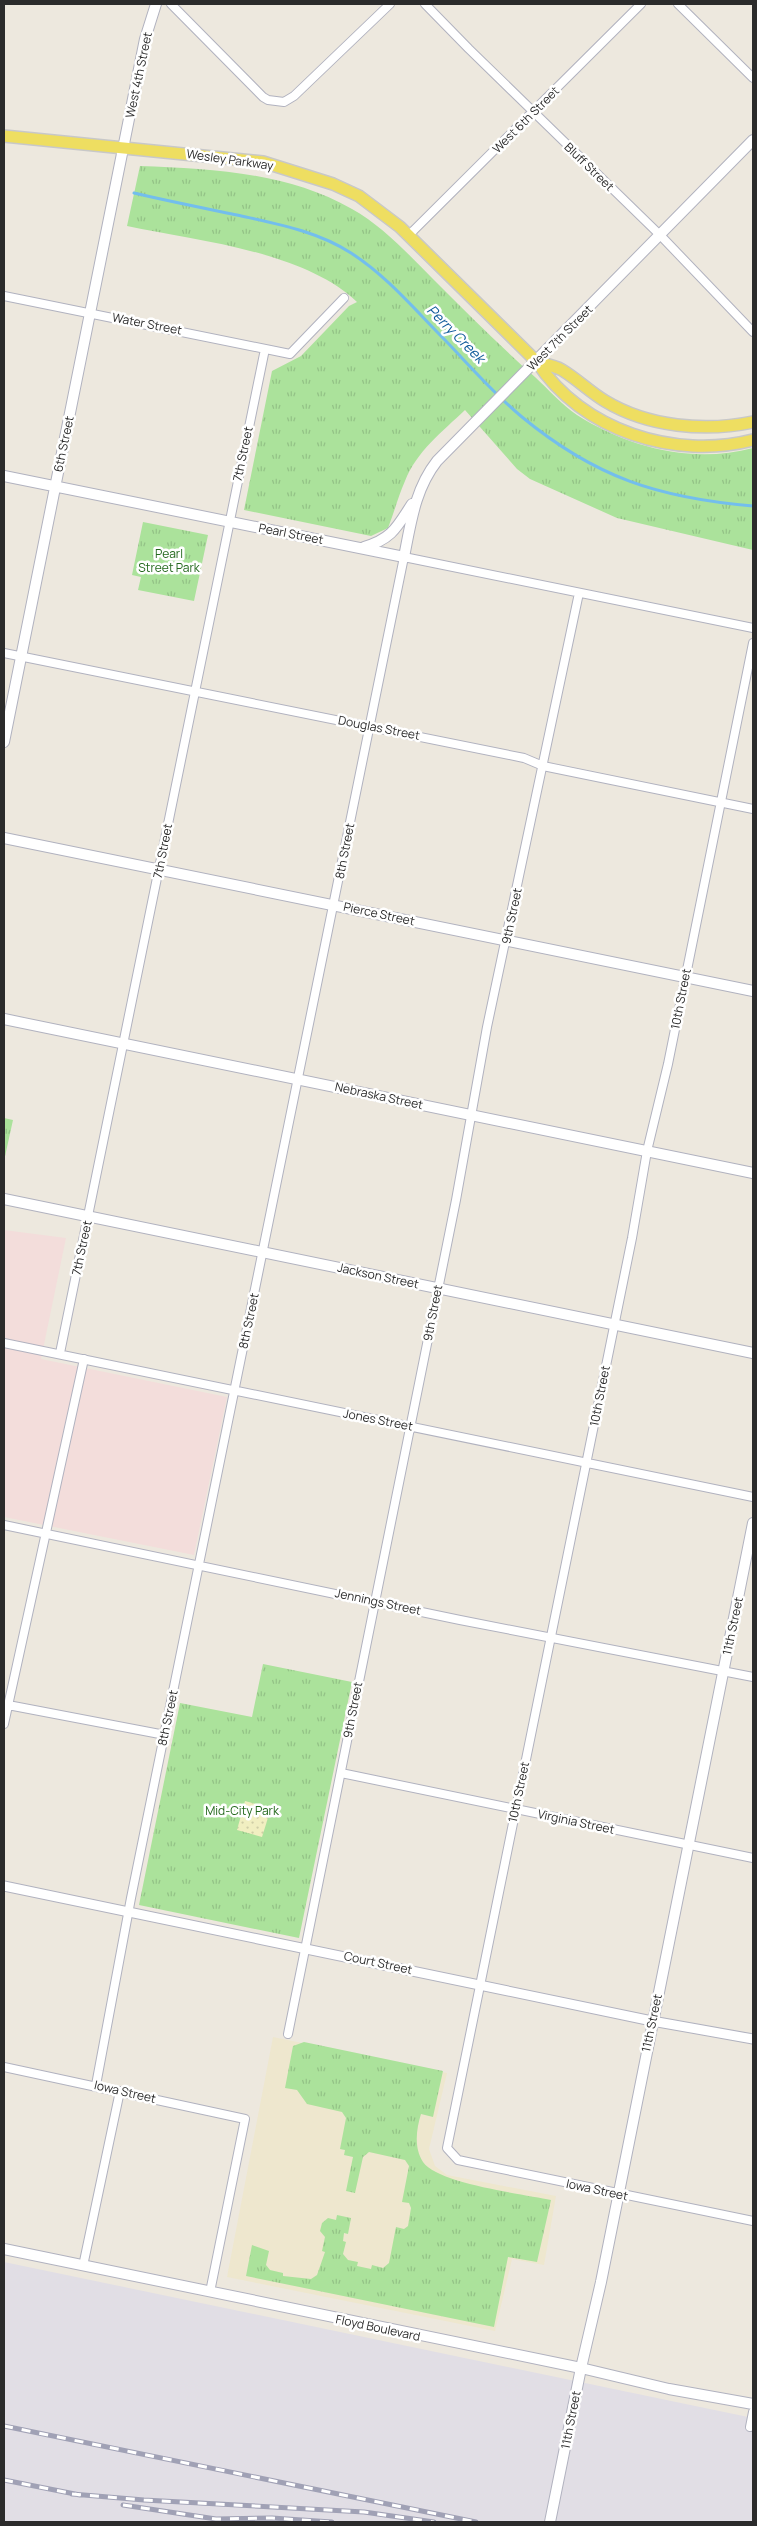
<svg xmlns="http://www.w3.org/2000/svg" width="757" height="2526" font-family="Manrope,sans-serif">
<defs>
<pattern id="grass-tufts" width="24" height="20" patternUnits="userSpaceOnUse" patternTransform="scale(1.25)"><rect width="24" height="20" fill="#abe29b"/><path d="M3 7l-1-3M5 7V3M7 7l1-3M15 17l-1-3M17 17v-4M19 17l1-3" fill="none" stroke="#93c286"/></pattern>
<pattern id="sand-dots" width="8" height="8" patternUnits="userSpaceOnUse" patternTransform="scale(1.25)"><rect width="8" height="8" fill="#f1efc1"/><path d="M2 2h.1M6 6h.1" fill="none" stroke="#cfcda6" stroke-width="1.8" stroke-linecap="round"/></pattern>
</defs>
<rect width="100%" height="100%" fill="#ede8de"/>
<path fill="#e1dee5" d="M4 2262 753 2418V2522H4Z"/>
<path fill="#eee7ce" d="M273 2037 447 2073 429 2149 435 2166 447 2175 556 2196 544 2265 512 2259 495 2331 227 2277Z"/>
<path fill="#f3dddb" d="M4 1230 66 1238 41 1359 227 1397 194 1555 4 1517Z"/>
<path fill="url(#grass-tufts)" d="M140 166C213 169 287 172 352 209 384 227 409 255 434 280 467 313 500 346 535 377 548 389 562 405 577 415 629 448 693 464 753 448V550L617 518 530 479 517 469 465 410C443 431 416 452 405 481 398 497 394 513 388 528L371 536 244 510 272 371 301 356 349 306 357 302C304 251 198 241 127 226Z
M143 522 208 535 194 601 138 590 141 577 132 575Z
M4 1118 13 1120 4 1161Z
M263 1664 352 1682 299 1938 139 1905 180 1703 252 1717Z
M304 2042 443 2071 433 2117 421 2114C416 2130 414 2148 423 2162 438 2184 524 2194 551 2200L537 2262 508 2257 494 2327 246 2276 252 2245 269 2251 266 2265 270 2270 283 2273V2276L311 2279 317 2275 325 2252 322 2251 325 2237 320 2231 322 2223 328 2218 336 2220 337 2215 351 2218 348 2234 344 2233 343 2241 346 2242 343 2254 348 2260 358 2262 357 2266 371 2269 372 2265 383 2268 389 2263 396 2227 404 2229 408 2226 411 2208 409 2203 402 2202 409 2166 405 2160 369 2152 363 2157 355 2193 346 2191 353 2157 344 2155 345 2150 340 2149 346 2118 342 2112 307 2104 297 2090 285 2088 293 2046Z"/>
<path fill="url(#sand-dots)" d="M245 1801 271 1808 262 1837 237 1830Z"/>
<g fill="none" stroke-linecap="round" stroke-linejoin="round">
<path stroke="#73beed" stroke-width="3" d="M134 193C168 201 203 208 237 215 277 224 317 231 351 253 387 276 415 310 445 340 470 366 494 394 522 417 596 478 659 498 753 506"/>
<defs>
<path id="minor" d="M171 4 263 97 268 100 284 102 294 96 390 4
M425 4 469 49 661 236 753 332
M678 4 753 78
M409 235 641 4
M4 296 290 354 344 298
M753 643 668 1064 647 1151 632 1238 447 2148 458 2160 753 2221
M4 653 524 758 543 766 753 809
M4 1343 753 1497
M60 1353 265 349
M4 1525 460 1620 753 1677
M8 1705 165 1735
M4 1724 84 1359
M341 1773 753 1858
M288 2034 456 1200 487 1027 579 593
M4 2067 245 2119 210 2292
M96 2085 131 1898 404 557 753 628
M83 2266 120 2091
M750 2427 753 2412"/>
<path id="tertiary" d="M4 1886 652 2021 753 2039"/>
<path id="secondary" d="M4 476 404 557C411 522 415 489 437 461L753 140
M364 547C392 539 397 527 412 504
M4 742 145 39 156 4
M4 838 753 991
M4 1019 753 1173
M4 1199 753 1353
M4 2249 581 2368 669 2389 753 2404
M550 2522 581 2368 601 2282 753 1523"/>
<path id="primary" d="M4 136 263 162 333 184 359 196 400 227 537 362C582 431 675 460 753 440
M537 362C545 364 555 366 562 370 577 379 590 392 605 401 648 427 705 432 753 422"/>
</defs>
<use href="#minor" stroke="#b1b2bf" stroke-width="10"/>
<use href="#tertiary" stroke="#b1b2bf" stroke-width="11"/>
<use href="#secondary" stroke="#b1b2bf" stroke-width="12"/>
<use href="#primary" stroke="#c8c8c8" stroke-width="14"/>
<use href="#minor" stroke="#fff" stroke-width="8"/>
<use href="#tertiary" stroke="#fff" stroke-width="9"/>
<use href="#secondary" stroke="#fff" stroke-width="10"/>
<use href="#primary" stroke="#eede61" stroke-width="11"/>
<defs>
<path id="rail" d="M4 2426 476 2522
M4 2480 80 2495
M72 2494 144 2500 364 2512 434 2522
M123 2505 216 2519 272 2518 332 2522"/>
</defs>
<use href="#rail" stroke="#a0a1b5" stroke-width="5"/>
<use href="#rail" stroke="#fff" stroke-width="3" stroke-dasharray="9" stroke-linecap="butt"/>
</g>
<g text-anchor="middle" stroke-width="5" stroke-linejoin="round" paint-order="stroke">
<g font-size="12" fill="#2b2b2b" stroke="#fff">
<text transform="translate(139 75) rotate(-78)" y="4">West 4th Street</text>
<text transform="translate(526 120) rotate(-45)" y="4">West 6th Street</text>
<text transform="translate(230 160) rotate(8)" y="4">Wesley Parkway</text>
<text transform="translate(589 167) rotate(44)" y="4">Bluff Street</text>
<text transform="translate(147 324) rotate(11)" y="4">Water Street</text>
<text transform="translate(560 338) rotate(-45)" y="4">West 7th Street</text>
<text transform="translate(64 444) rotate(-78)" y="4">6th Street</text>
<text transform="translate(243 454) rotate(-78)" y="4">7th Street</text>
<text transform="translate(291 534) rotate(11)" y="4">Pearl Street</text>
<text transform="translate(379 728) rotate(11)" y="4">Douglas Street</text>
<text transform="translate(163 851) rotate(-79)" y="4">7th Street</text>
<text transform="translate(345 851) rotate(-79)" y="4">8th Street</text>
<text transform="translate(379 914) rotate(12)" y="4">Pierce Street</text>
<text transform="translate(512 916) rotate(-78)" y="4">9th Street</text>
<text transform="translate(681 999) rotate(-79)" y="4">10th Street</text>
<text transform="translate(379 1096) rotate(12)" y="4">Nebraska Street</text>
<text transform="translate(82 1248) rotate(-78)" y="4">7th Street</text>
<text transform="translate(378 1276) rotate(12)" y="4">Jackson Street</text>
<text transform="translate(433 1313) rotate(-79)" y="4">9th Street</text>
<text transform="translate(249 1321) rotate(-78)" y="4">8th Street</text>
<text transform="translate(600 1396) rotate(-79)" y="4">10th Street</text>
<text transform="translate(378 1420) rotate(11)" y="4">Jones Street</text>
<text transform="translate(378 1602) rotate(12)" y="4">Jennings Street</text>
<text transform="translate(733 1626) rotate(-78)" y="4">11th Street</text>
<text transform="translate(353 1710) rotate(-79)" y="4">9th Street</text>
<text transform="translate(168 1718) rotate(-78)" y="4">8th Street</text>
<text transform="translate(519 1792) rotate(-78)" y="4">10th Street</text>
<text transform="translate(576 1822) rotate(12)" y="4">Virginia Street</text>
<text transform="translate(378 1963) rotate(12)" y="4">Court Street</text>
<text transform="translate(652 2023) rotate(-78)" y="4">11th Street</text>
<text transform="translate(125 2092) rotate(13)" y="4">Iowa Street</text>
<text transform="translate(597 2190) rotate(12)" y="4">Iowa Street</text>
<text transform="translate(378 2328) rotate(12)" y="4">Floyd Boulevard</text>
<text transform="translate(571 2420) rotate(-79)" y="4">11th Street</text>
</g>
<g font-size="12" fill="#23681c" stroke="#fff">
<text x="169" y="558">Pearl<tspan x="169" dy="14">Street Park</tspan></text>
<text x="242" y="1815">Mid-City Park</text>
</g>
<g font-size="14" font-style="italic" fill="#105b9b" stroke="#fff">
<text transform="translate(456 334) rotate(45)" y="5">Perry Creek</text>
</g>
</g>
<rect width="757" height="2526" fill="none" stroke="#2b2b2b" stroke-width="10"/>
</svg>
